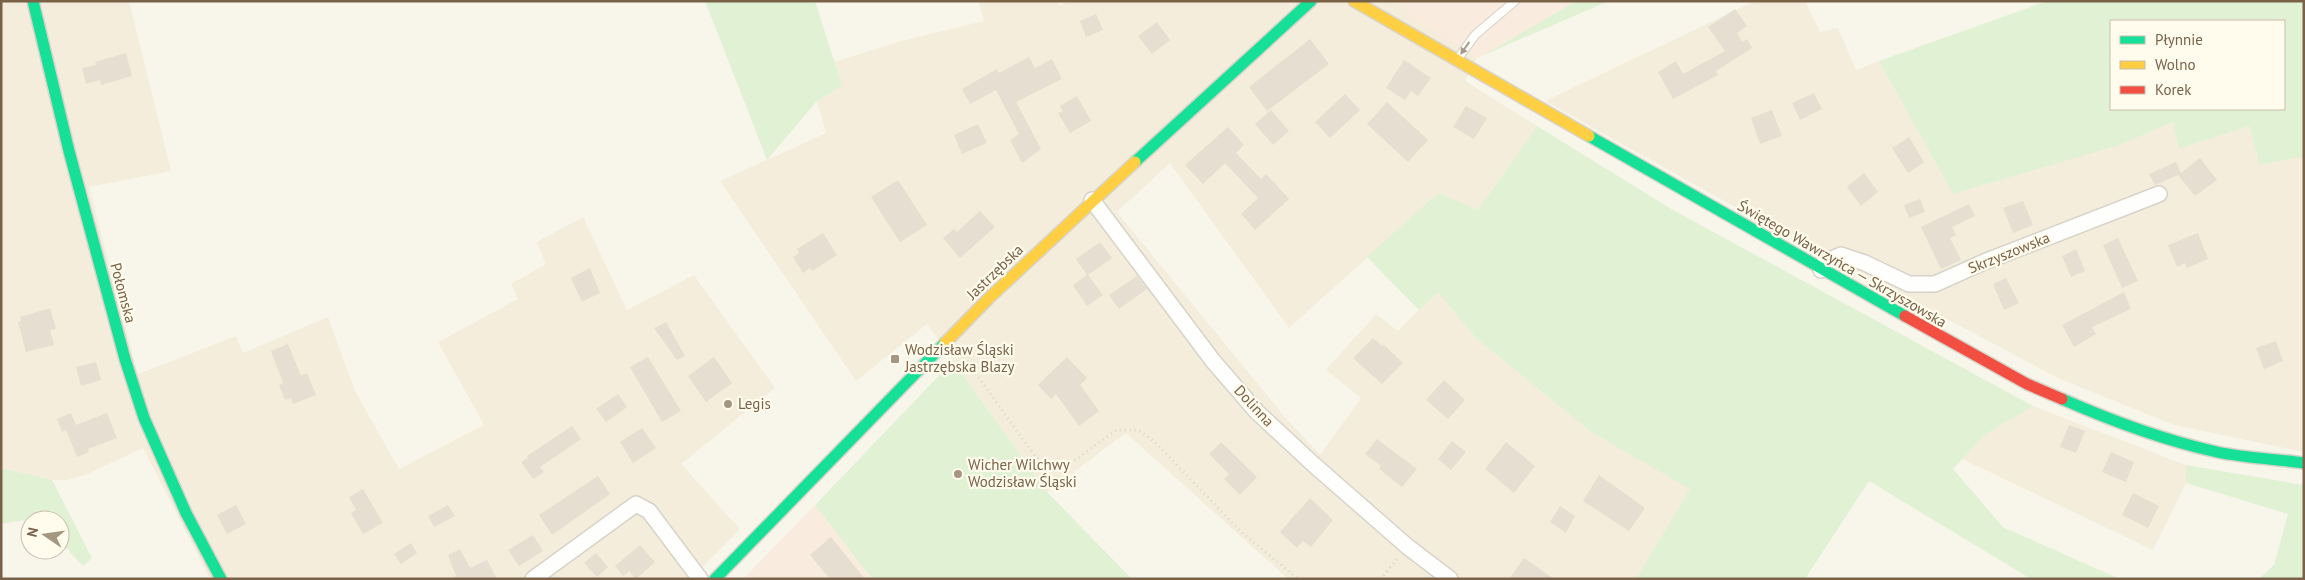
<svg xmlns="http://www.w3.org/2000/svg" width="2305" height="580" font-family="'PT Sans',sans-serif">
<rect width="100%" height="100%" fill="#f8f6eb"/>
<path fill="#f4eddb" d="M1 1H129L171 171 89 187 138 374 236 336 243 353 328 317 355 391 399 469 484 425 438 342 518 299 511 284 546 264 537 242 583 217 627 310 694 275 775 388 681 464 740 529 691 579H210L143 448 83 476 66 480H52L1 468Z
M978 1H1058L1060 5 1067 1H1405L1482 48 1465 81 1537 126 1478 210 1438 194 1289 328 1170 163 1117 212 1285 417 1320 455 1361 398 1326 370 1376 314 1398 331 1438 291 1476 338 1591 432 1691 489 1636 579H1288L1126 433 1047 492 927 324 856 381 720 181 826 133 817 101 842 86 834 62 901 41 984 21Z
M1755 1H1805L1820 32 1838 28 1856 70 1879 61 1953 194 2120 145 2173 122 2179 149 2249 126 2260 165 2304 156V452L2174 425 2060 379 1726 202 1545 101Z
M2033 406 2186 465V483L2153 550 1962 459 1986 434Z"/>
<path fill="#f9ecde" d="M1396 1H1576L1479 58 1424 27 1406 13Z
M815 505 872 579H743Z"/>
<path fill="#e0f1d4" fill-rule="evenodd" d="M705 1H815L842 86 817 101 767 160Z
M1576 1H1609L1484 55Z
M2047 1H2304V156L2260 165 2249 126 2179 149 2173 122 2120 145 1953 194 1879 61ZM2111 21H2284V109H2111Z
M1537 126 1673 210 2033 406 1986 434 1953 469 2003 527 2120 579H2031L1869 481 1805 579H1636L1690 489 1591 432 1476 338 1438 292 1419 310 1367 257 1438 193 1478 210Z
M953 361 1047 492 1132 579H872L815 505Z
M2186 465 2304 485V579H2259L2274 565 2288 514 2186 483Z
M1 468 52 480 92 558 83 566 60 541V520L35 519 5 523 1 525Z"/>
<path fill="#e5ded1" d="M1735 9 1747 26 1737 33 1742 42 1747 39 1752 48 1716 71 1718 75 1673 99 1658 72 1676 61 1683 74 1725 51 1708 27Z
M1096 14 1103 30 1086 37 1080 21Z
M1157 22 1170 40 1152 54 1138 36Z
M1310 39 1329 64 1267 111 1249 87Z
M126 53 132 76 101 85 100 80 86 84 82 68 96 65 95 62Z
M1029 57 1035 68 1052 59 1062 79 1016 102 1041 149 1022 163 1010 140 1019 134 996 90 970 104 962 89 997 69 999 73Z
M1404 60 1431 78 1418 96 1411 91 1405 100 1386 88Z
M1814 93 1822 109 1800 120 1792 103Z
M1345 94 1360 110 1330 138 1315 122Z
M1077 96 1091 121 1070 133 1058 113 1063 111 1060 106Z
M1387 102 1428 140 1408 162 1367 124Z
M1466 106 1487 118 1474 139 1453 127Z
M1271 110 1289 131 1273 145 1255 124Z
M1772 110 1782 136 1760 144 1751 118Z
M978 124 987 143 962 154 954 135Z
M1228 127 1244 145 1236 153 1261 179 1266 174 1289 199 1255 230 1241 214 1258 198 1225 163 1203 184 1185 165Z
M1909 137 1924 162 1908 173 1892 148Z
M2200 158 2217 180 2195 196 2178 175 2155 185 2149 174 2176 162 2181 173Z
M1864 173 1878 192 1861 206 1847 187Z
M898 180 927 225 900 242 871 197Z
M1920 199 1925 212 1909 218 1904 205Z
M2023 201 2033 225 2013 233 2003 208Z
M1969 204 1975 216 1952 227 1956 235 1950 238 1961 260 1941 269 1921 227Z
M980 211 995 227 960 258 943 238 954 229 957 232Z
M823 233 837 255 812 271 810 268 803 273 793 257 799 253 797 249Z
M2198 233 2208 259 2187 268 2185 263 2177 267 2168 245Z
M2118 238 2138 281 2122 288 2103 245Z
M1100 242 1112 258 1088 275 1103 295 1087 306 1073 285 1087 275 1076 259Z
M2076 249 2085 271 2071 277 2062 256Z
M590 268 600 293 582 302 571 278Z
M1137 276 1147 289 1119 309 1109 295Z
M2006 278 2019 303 2004 310 1993 284Z
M2124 292 2131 309 2092 327 2096 334 2074 347 2062 325Z
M50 308 56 329 50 330 54 345 26 352 18 322 21 321 20 317Z
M666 322 685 356 677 360 654 328Z
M1373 338 1382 346 1384 345 1403 363 1382 384 1353 358Z
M2276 341 2283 361 2264 369 2256 348Z
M288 344 301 376 307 373 316 395 293 404 291 398 285 400 279 385 283 383 271 351Z
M648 357 681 411 662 422 630 367Z
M714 357 732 383 706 402 688 376Z
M1067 357 1087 378 1080 385 1099 411 1079 426 1056 394 1051 399 1038 385Z
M96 362 101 380 81 386 76 367Z
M1444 380 1465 400 1448 419 1426 400Z
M618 394 627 407 606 422 596 409Z
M71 413 76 425 107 413 117 438 88 449 89 452 77 457 66 430 62 432 57 419Z
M2069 425 2085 431 2076 453 2060 447Z
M572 426 581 439 540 467 544 472 533 479 521 462 528 458 527 456Z
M642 428 656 448 633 463 620 442Z
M1377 439 1417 469 1402 487 1379 469 1381 466 1365 454Z
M1452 441 1466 452 1451 470 1438 459Z
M1221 442 1257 477 1240 495 1224 479 1229 474 1209 454Z
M1506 442 1535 466 1514 493 1485 469Z
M2111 452 2134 462 2126 482 2102 472Z
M1599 475 1645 508 1629 531 1583 501Z
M598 476 610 494 552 535 539 515Z
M363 489 383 523 363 534 351 513 356 510 349 497Z
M2133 493 2159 506 2148 528 2122 515Z
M1310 498 1333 520 1311 547 1303 541 1297 548 1280 532Z
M236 505 246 524 227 534 217 515Z
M448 505 455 516 434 527 428 516Z
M1560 506 1575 516 1566 533 1550 522Z
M533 535 543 551 519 566 508 550Z
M831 537 865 579H830L810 555Z
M411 543 417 553 401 564 394 554Z
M640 545 655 562 636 579 629 571 623 576 615 566Z
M460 549 470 568 487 560 497 579H450L456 576 448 555Z
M596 553 608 567 597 577 584 563Z
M1524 558 1554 579H1509Z"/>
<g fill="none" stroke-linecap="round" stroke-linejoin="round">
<defs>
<path id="lane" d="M1457 60 1475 35 1515 1"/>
<path id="street" d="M1092 200 1213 361 1257 412 1313 464 1408 547 1450 579
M1821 270 1825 262 1841 255 1865 263 1909 284H1935L1984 262 2159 194
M533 579 636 504 649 511 700 579"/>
<path id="fast" d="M33 1 69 151 125 359 144 418 186 513 221 579
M1589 136 1905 316
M1135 162 1311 1
M2062 399C2112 421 2163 440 2217 452 2245 458 2275 459 2304 463
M715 579 945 343"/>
<path id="slow" d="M1354 1 1589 136
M945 343 989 298 1135 162"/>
<path id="jam" d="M1905 316 2027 384 2062 399"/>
</defs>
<use href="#lane" stroke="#d7d3c9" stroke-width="10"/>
<use href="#street" stroke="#d7d3c9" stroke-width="18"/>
<use href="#fast" stroke="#d8d3c9" stroke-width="14"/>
<use href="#slow" stroke="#d8d3c9" stroke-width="14"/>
<use href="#jam" stroke="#d8d3c9" stroke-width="14"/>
<path stroke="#dbd6cd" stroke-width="3" stroke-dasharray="1 4" stroke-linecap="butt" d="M961 353 1035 456 1047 469H1063L1116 430H1138L1154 441 1240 531 1298 579
M1380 579 1399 557"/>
<use href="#lane" stroke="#fefefc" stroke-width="8"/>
<use href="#street" stroke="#fefefc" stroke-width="15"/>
<use href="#fast" stroke="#16e098" stroke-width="11"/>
<use href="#slow" stroke="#ffcf43" stroke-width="11"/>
<use href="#jam" stroke="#f24e42" stroke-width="11"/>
</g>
<defs><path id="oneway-solid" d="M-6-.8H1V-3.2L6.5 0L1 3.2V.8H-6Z" transform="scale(1.25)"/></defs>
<use fill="#a89987" href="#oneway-solid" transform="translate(1465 48) rotate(125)"/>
<g fill="#a59681" stroke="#fffbed" stroke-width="2">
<rect x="890" y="354" width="10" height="10" rx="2.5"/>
<circle cx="728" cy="404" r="5"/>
<circle cx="958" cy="474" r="5"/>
</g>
<g text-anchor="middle" stroke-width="4.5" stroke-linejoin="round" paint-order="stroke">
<g font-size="15" fill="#796248" stroke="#fffbed">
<text transform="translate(2009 253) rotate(-22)" y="5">Skrzyszowska</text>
<text transform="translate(1842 264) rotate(30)" y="5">Świętego Wawrzyńca — Skrzyszowska</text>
<text transform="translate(995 272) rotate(-44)" y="5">Jastrzębska</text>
<text transform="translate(123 293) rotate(75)" y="5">Połomska</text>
<text transform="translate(1254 406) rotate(47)" y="5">Dolinna</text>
</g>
<g font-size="15" fill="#796248" stroke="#fffbed" text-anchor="start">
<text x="905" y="355">Wodzisław Śląski<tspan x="905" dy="17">Jastrzębska Blazy</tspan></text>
<text x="738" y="409">Legis</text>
<text x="968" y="470">Wicher Wilchwy<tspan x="968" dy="17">Wodzisław Śląski</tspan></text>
</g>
</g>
<rect width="2305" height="580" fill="none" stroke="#796248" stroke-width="5"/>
<rect x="2110" y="20" width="175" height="90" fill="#fffbed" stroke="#c9beab"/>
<rect x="2120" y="36" width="25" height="8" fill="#16e098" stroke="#c9beab"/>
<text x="2155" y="45" font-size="15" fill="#796248">Płynnie</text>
<rect x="2120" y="61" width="25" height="8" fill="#ffcf43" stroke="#c9beab"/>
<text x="2155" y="70" font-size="15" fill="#796248">Wolno</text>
<rect x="2120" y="86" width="25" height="8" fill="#f24e42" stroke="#c9beab"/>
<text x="2155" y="95" font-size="15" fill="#796248">Korek</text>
<g transform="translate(45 535) rotate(283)"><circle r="24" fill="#fffbed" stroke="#c9beab"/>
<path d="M0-4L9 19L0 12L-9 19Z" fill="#a59681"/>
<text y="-8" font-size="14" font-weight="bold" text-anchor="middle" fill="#796248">N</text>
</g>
</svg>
